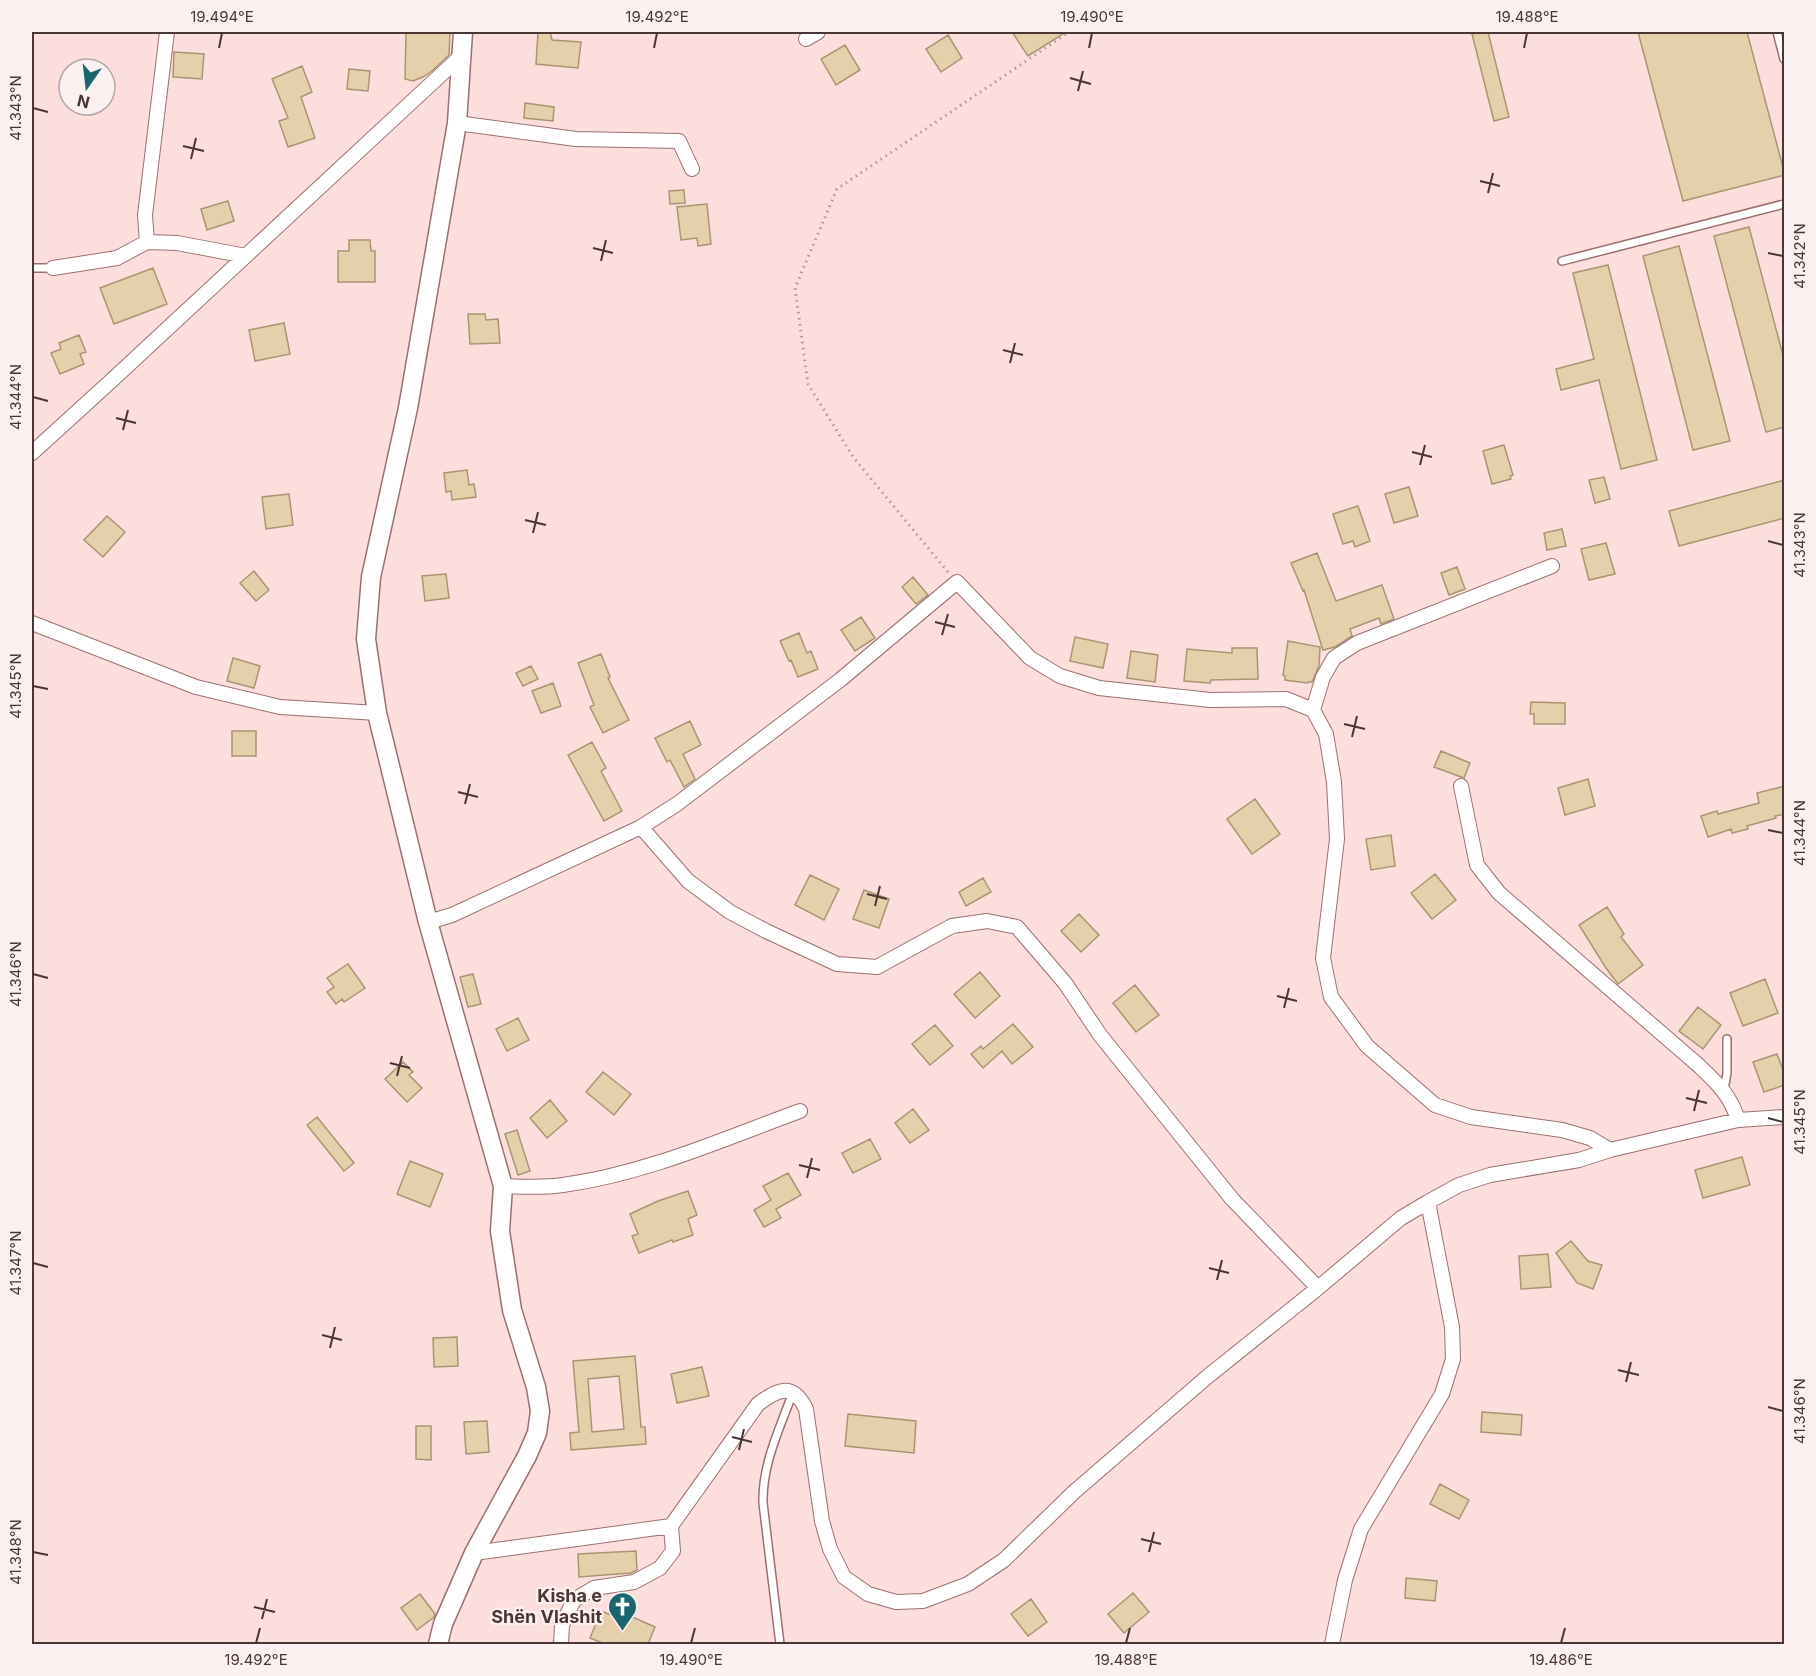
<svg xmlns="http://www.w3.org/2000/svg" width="1816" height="1676" font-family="Inter,sans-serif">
<rect width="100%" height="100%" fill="#fcdfdd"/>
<path fill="#e5d0ab" stroke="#a99572" stroke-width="1.5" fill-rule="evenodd" d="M406 32H450L449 55 432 71 423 77 413 81 405 79Z
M538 32H550L552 40 581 42 578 68 536 64Z
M1012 32H1066L1028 56Z
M1481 32H1488L1509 117 1494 121 1472 34Z
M1638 32H1747L1785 175 1683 201Z
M948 35 962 58 941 72 926 49Z
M845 45 860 70 836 85 821 59Z
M174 52 204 54 202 79 173 77Z
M302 66 312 92 301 97 315 138 288 147 279 121 288 118 272 79Z
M349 69 370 71 368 91 347 89Z
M525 103 554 107 553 121 524 118Z
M684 190 685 203 670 204 669 191Z
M228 201 234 221 207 230 201 209Z
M707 204 711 244 698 246 697 238 681 240 677 207Z
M1749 227 1785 363V427L1766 432 1714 236Z
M349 240H370L371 251H375V282H338V251H349Z
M1679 246 1730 441 1693 450 1643 256Z
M1608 265 1657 460 1621 469 1599 380 1561 390 1556 369 1594 359 1573 273Z
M153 268 167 304 114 324 100 288Z
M468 314H485L486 320 498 319 500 343 470 344Z
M284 323 290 354 255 361 249 330Z
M79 335 86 352 80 354 84 364 60 374 51 353 61 349 59 343Z
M1504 445 1513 475 1510 476 1511 479 1492 484 1483 451Z
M467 470 469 485 474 484 476 497 452 500 451 491 446 492 444 473Z
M1604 477 1610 499 1595 503 1589 480Z
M1785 480V518L1679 546 1669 511Z
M1409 487 1418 516 1394 523 1385 494Z
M289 494 293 525 266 529 262 497Z
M1358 506 1370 541 1355 547 1353 541 1343 544 1333 514Z
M107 516 125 532 103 557 84 540Z
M1562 529 1566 546 1547 550 1544 533Z
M1606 543 1615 574 1589 580 1581 549Z
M1317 553 1336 601 1382 585 1394 619 1381 624 1379 618 1350 629 1352 636 1335 647 1323 650 1304 590 1303 591 1291 563Z
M1457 567 1465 589 1449 595 1441 573Z
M254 571 269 590 256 601 240 583Z
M446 574 449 598 425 601 422 576Z
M913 577 928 595 916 604 902 587Z
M861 617 875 638 855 651 841 630Z
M799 633 807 653 811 651 818 669 798 677 791 660 789 661 780 641Z
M1075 637 1108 644 1103 668 1070 661Z
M1288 641 1320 647 1319 666 1312 682H1308L1307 683 1285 680V676L1283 675Z
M1232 648H1257L1258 679 1211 680 1210 683 1184 681 1187 649 1232 653Z
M1131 651 1158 655 1155 682 1127 678Z
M601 654 610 677 608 678 629 720 603 733 590 707 594 705 578 663Z
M233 658 260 666 254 688 227 681Z
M531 666 538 679 523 686 516 673Z
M553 683 561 706 541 713 532 691Z
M1531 702 1565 703V724H1534V714H1530Z
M690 721 701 745 683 754 695 779 684 787 670 760 667 762 655 738Z
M232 731H256V756H232Z
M592 742 606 768 601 771 622 811 604 821 568 755Z
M1441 751 1470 763 1464 778 1434 767Z
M1588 779 1595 806 1565 815 1558 788Z
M1785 786V814L1775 816 1776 818 1747 826 1748 829 1732 833 1731 829 1708 837 1701 816 1717 811 1718 814 1759 803 1757 793Z
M1255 799 1280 834 1252 854 1227 819Z
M1391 835 1395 866 1371 870 1366 839Z
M1435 874 1456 900 1432 919 1411 893Z
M810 875 839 889 824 920 795 905Z
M983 878 991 892 966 906 959 892Z
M864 890 889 899 879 928 853 919Z
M1607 907 1624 934 1621 937 1643 965 1618 984 1606 968 1579 925Z
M1079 914 1099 935 1081 952 1061 931Z
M348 964 365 988 344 1002 342 999 336 1004 327 992 334 987 327 978Z
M980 972 1000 996 975 1018 954 994Z
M473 974 481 1004 468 1007 460 977Z
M1765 979 1778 1013 1743 1026 1730 993Z
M1135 985 1159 1015 1136 1032 1113 1003Z
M1698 1007 1721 1025 1703 1049 1679 1031Z
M518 1018 529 1040 507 1051 496 1029Z
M1013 1024 1033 1047 1012 1064 1002 1051 983 1068 971 1054 981 1046 983 1049Z
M935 1025 953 1046 930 1065 912 1044Z
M1777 1054 1785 1075V1085L1764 1092 1753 1062Z
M403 1062 413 1072 409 1075 422 1088 407 1102 385 1079Z
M603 1072 631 1094 614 1115 586 1092Z
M550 1100 567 1121 547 1138 530 1118Z
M913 1109 929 1130 910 1143 895 1123Z
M317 1117 354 1163 344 1171 307 1125Z
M517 1130 530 1171 518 1175 505 1134Z
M870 1139 881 1159 853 1173 842 1153Z
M1742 1157 1750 1185 1703 1198 1695 1170Z
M410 1161 443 1174 430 1207 397 1194Z
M788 1173 801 1195 776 1209 781 1218 764 1227 754 1210 771 1200 763 1186Z
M688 1191 697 1215 688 1219 693 1235 673 1242 672 1240 639 1253 632 1236 638 1234 630 1214 658 1201Z
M1571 1241 1588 1261 1602 1265 1593 1289 1577 1283 1556 1253Z
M1548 1254 1551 1287 1521 1289 1519 1256Z
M457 1337 458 1366 434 1367 433 1338Z
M635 1356 641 1427H645L646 1444 571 1450 570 1433 579 1432 573 1361ZM619 1376 624 1429 592 1432 588 1379Z
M702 1367 709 1396 677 1403 671 1374Z
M1482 1412 1522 1415 1521 1435 1481 1432Z
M848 1414 916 1421 914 1453 845 1446Z
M487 1421 489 1452 466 1454 464 1422Z
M416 1426H431V1460L416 1459Z
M1440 1484 1469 1500 1459 1519 1430 1504Z
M636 1551 637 1570 631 1573 579 1577 578 1554Z
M1406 1578 1437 1581 1435 1601 1405 1598Z
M1133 1593 1149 1612 1124 1633 1108 1614Z
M420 1594 435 1614 434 1617 417 1630 401 1608Z
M1031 1599 1047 1622 1028 1636 1011 1614Z
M601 1611 619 1618 621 1612 655 1627 648 1644H605L590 1638Z"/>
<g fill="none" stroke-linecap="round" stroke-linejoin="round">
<defs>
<path id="service" d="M1777 32 1784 59
M1562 261 1784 204
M32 268H53
M1724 1090 1727 1073V1039
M780 1644 763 1503C762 1464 780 1428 793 1392"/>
<path id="minor" d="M806 39 818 32
M457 123 576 139 679 141 692 169
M147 242 145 215 167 32
M53 268 117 258 147 242 177 243 246 256
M32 453 111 381 460 57
M32 623 196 687 280 707 377 713
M1313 710 1323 677 1334 658 1357 643 1552 566
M1461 786 1477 865 1499 893 1697 1064C1716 1082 1730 1094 1738 1120
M641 827 688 881 730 912 766 931 837 964 877 967 952 926 987 921 1017 927 1065 983 1100 1035 1232 1199 1318 1288
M428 922 452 915 641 827 677 804 840 680 957 582 1030 658 1060 676 1099 688 1210 700 1286 699 1313 710 1326 734 1334 782 1337 839 1323 958 1331 997 1367 1046 1435 1105 1471 1117 1562 1130 1590 1138 1610 1150
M503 1186C523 1187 543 1188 563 1185 645 1174 723 1139 800 1111
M474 1553 671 1526 758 1404C778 1389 793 1382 806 1409L822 1521 830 1549 844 1577 868 1594 896 1602 923 1601 968 1584 1004 1560 1074 1492 1207 1377 1318 1288 1401 1218 1428 1202 1459 1185 1490 1175 1579 1160 1610 1150 1738 1120 1784 1117
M561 1644 562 1625 574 1600 594 1588 634 1582 660 1568 673 1551 671 1526
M1332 1644 1345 1580 1361 1529 1442 1394 1453 1359 1452 1327 1428 1202"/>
<path id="tertiary" d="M438 1644 443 1624 474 1553 527 1456 537 1433 540 1411 536 1387 512 1310 500 1231 503 1186 428 922 377 713 366 639 371 577 408 408 457 123 463 32"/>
</defs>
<use href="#service" stroke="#9a706e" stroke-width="10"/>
<use href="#minor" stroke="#9a706e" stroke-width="16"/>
<use href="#tertiary" stroke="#9a706e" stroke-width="21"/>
<path stroke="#af9795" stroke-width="3" stroke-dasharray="1.5 4.5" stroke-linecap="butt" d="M948 572 853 457 808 384 795 288 837 189 1069 32"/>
<use href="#service" stroke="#fff" stroke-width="7"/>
<use href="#minor" stroke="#fff" stroke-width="14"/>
<use href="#tertiary" stroke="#fff" stroke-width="18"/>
</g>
<path fill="none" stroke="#493635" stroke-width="2" d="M219 48 222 33M654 48 657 33M1089 48 1092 33M1524 48 1527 33M1070 78 1091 84M1078 91 1083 71M33 108 48 112M183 146 204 151M191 159 196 138M1480 181 1500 186M1488 193 1493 173M593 248 613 253M1768 253 1783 256M601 261 606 240M1003 350 1023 355M1010 363 1015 343M33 397 48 401M116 418 136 423M123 430 128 410M1412 452 1432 457M1420 465 1425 445M525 520 546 525M533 533 538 512M1768 541 1783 545M935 622 955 627M942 635 948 614M33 686 48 689M1344 724 1365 729M1352 737 1357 716M458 792 478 797M465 804 470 784M1768 830 1783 833M867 894 887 899M875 906 880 886M33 974 48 978M1277 996 1297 1001M1284 1008 1289 988M390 1063 410 1068M397 1076 402 1056M1686 1098 1707 1103M1694 1111 1699 1090M1768 1118 1783 1122M799 1165 820 1170M807 1178 812 1158M33 1263 48 1267M1209 1268 1229 1273M1217 1280 1222 1260M322 1335 342 1340M330 1348 335 1327M1618 1370 1639 1375M1626 1382 1631 1362M1768 1407 1783 1411M732 1437 752 1442M739 1450 744 1429M1141 1539 1161 1544M33 1552 48 1555M1149 1552 1154 1532M254 1607 275 1612M262 1619 267 1599M256 1643 260 1628M691 1643 695 1628M1126 1643 1130 1628M1561 1643 1565 1628"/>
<defs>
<symbol id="church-pin" viewBox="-11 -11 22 30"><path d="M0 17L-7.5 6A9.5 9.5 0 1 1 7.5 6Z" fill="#19676c" stroke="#fbf1f1"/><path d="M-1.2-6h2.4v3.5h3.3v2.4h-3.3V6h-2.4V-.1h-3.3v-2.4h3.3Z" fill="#fff"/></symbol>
</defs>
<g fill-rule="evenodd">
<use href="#church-pin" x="606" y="1590" width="33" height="45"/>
</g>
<g text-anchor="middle" stroke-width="4.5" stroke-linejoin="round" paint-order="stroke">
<g font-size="18" font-weight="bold" fill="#493635" stroke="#fbf1f1" text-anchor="end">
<text x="602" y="1602">Kisha e<tspan x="602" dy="21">Shën Vlashit</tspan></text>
</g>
</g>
<rect width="1816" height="1676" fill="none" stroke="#fbf1f1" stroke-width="66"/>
<g transform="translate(87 87) rotate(194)"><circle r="28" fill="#fbf1f1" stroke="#b4a6a6" stroke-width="1.5"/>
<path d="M0-4.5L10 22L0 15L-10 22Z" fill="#19676c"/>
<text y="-9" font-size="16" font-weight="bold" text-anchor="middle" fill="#493635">N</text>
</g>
<rect x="33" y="33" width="1750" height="1610" fill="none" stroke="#493635" stroke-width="2"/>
<g font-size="15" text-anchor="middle" fill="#493635">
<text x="222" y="22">19.494°E</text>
<text x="657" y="22">19.492°E</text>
<text x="1092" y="22">19.490°E</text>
<text x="1527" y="22">19.488°E</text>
<text transform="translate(16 108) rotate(-90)" y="5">41.343°N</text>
<text transform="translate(1800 256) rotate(-90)" y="5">41.342°N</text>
<text transform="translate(16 397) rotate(-90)" y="5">41.344°N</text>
<text transform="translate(1800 545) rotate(-90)" y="5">41.343°N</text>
<text transform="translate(16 686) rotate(-90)" y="5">41.345°N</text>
<text transform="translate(1800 833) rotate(-90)" y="5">41.344°N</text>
<text transform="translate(16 974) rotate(-90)" y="5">41.346°N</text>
<text transform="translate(1800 1122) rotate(-90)" y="5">41.345°N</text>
<text transform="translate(16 1263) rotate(-90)" y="5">41.347°N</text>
<text transform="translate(1800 1411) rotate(-90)" y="5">41.346°N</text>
<text transform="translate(16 1552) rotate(-90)" y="5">41.348°N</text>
<text x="256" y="1665">19.492°E</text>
<text x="691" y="1665">19.490°E</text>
<text x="1126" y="1665">19.488°E</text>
<text x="1561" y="1665">19.486°E</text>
</g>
</svg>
